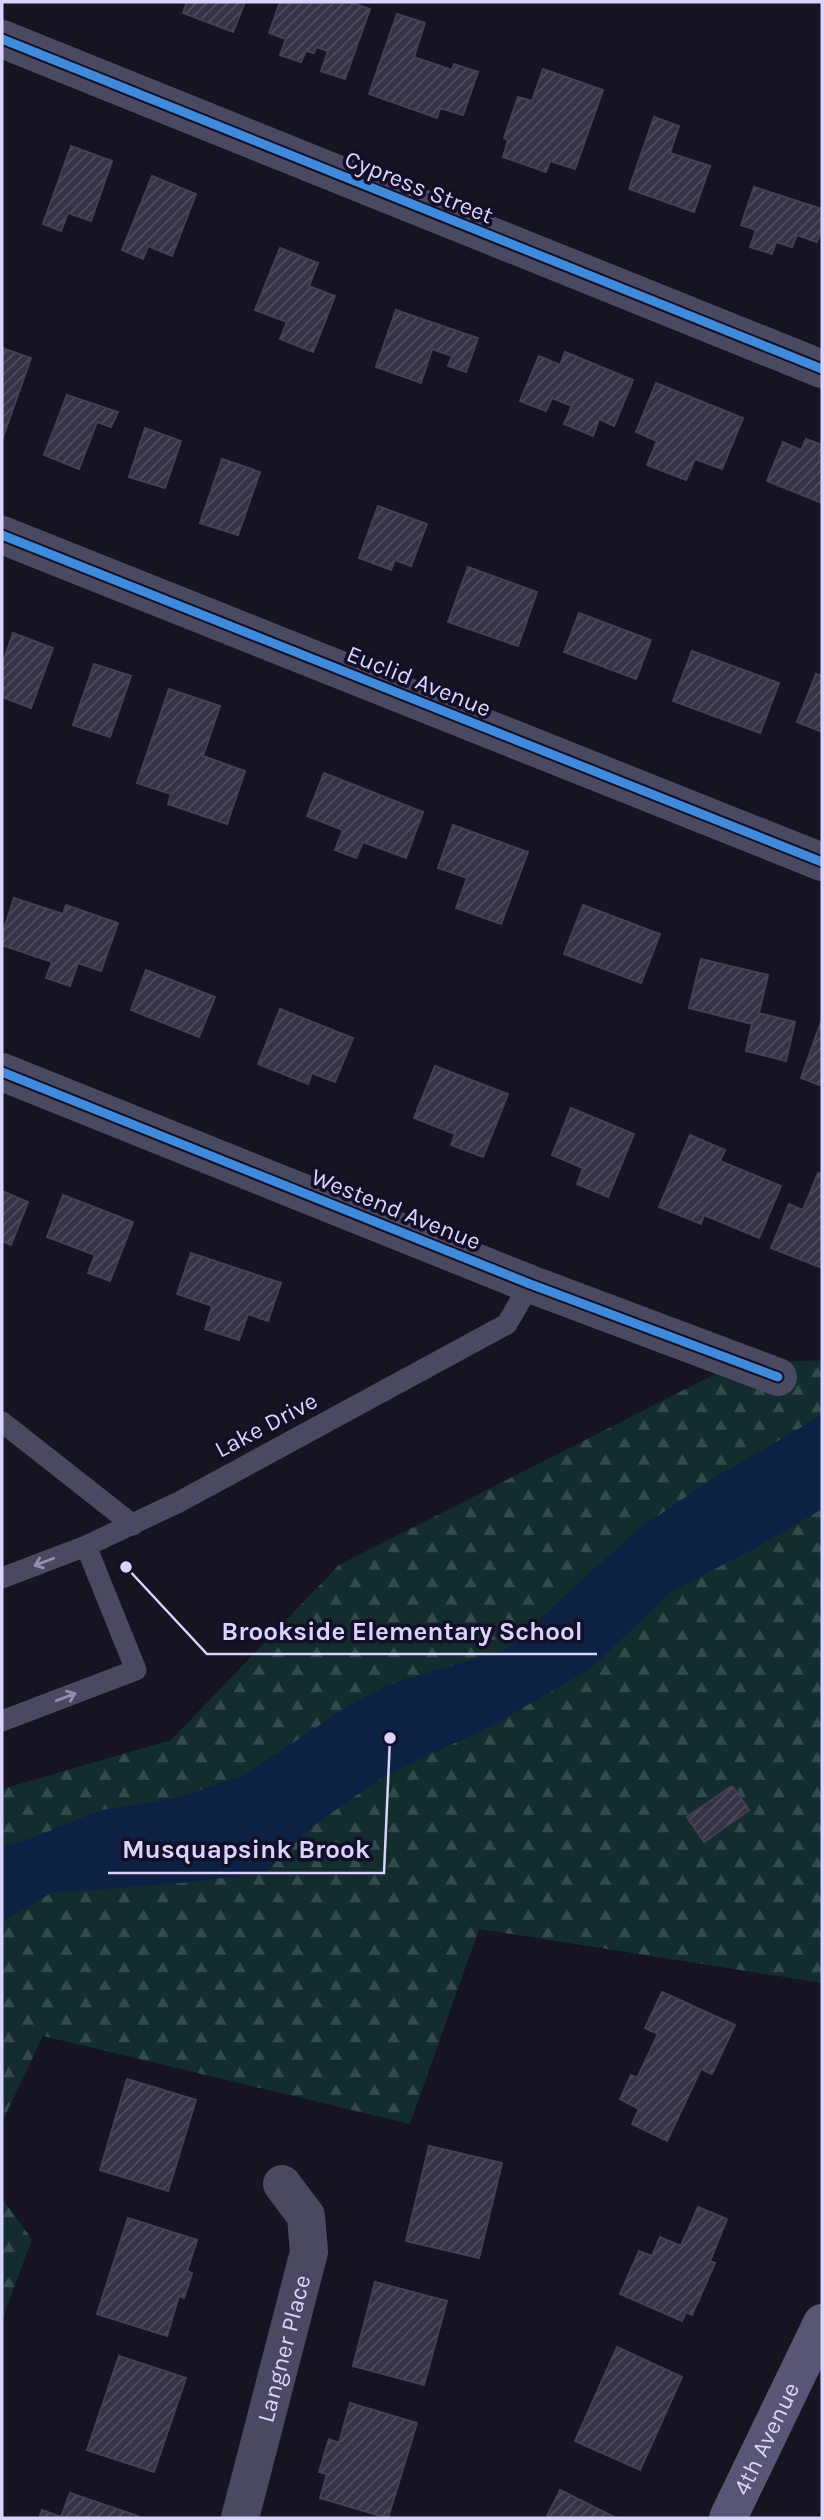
<svg xmlns="http://www.w3.org/2000/svg" width="824" height="2520" font-family="Karla,sans-serif">
<defs>
<pattern id="forest-firs" width="22" height="20" patternUnits="userSpaceOnUse" patternTransform="scale(1.75)"><rect width="22" height="20" fill="#132c2d"/><path d="M5 1l3.5 6h-7zM16 11l3.5 6h-7z" fill="#354a4c"/></pattern>
<pattern id="building-hatch" width="6" height="6" patternUnits="userSpaceOnUse" patternTransform="scale(1.75)"><rect width="6" height="6" fill="#343243"/><path d="M-1 1l2-2M0 6l6-6M5 7l2-2" fill="none" stroke="#514f5f"/></pattern>
</defs>
<rect width="100%" height="100%" fill="#161421"/>
<path fill="url(#forest-firs)" d="M822 1360V1983L479 1929 410 2124 43 2036 2 2122V1789L171 1740 339 1565 735 1364Z
M2 2199 32 2239 2 2320Z"/>
<path fill="#0d2144" d="M822 1415V1509L753 1549 669 1593 590 1669 491 1726 382 1777 309 1829 265 1873 181 1883 51 1893 2 1922V1847L29 1839 102 1810 173 1799 245 1775 345 1708 388 1685 507 1649 637 1530 711 1480Z"/>
<path fill="url(#building-hatch)" stroke="#433f54" stroke-width="2" d="M187 2H245L233 32 183 13Z
M280 2H350L370 9 345 79 321 71 328 51 316 47 314 53 306 51 301 62 280 55 286 39 269 33Z
M397 14 425 23 414 57 452 70 454 64 478 72 463 115 440 108 437 118 369 94Z
M543 69 603 90 575 169 550 161 546 172 503 157 508 140 504 138 518 97 532 101Z
M654 117 679 126 670 153 710 166 694 212 629 189Z
M71 146 112 161 91 221 68 213 61 231 43 224Z
M152 176 196 194 172 256 148 246 143 259 122 250Z
M754 187 822 209V226L817 242 797 235 792 247 776 242 772 254 750 247 756 230 741 225Z
M280 248 318 263 309 286 335 296 313 352 280 339 287 322 255 310Z
M396 310 478 338 466 372 448 366 452 356 432 349 421 383 376 367Z
M2 348 31 358 2 440Z
M565 352 633 380 614 426 599 419 593 436 564 424 572 406 552 398 546 411 520 401 539 356 560 365Z
M656 383 743 418 722 469 695 459 686 480 647 465 657 441 636 432Z
M67 395 118 412 111 427 97 422 79 469 44 455Z
M145 428 181 441 165 488 129 477Z
M806 439 822 445 819 460 822 462V503L767 481 783 442 801 450Z
M222 459 260 472 238 535 200 523Z
M378 506 427 524 411 566 395 560 391 570 359 558Z
M468 567 537 592 518 646 448 622Z
M579 613 651 640 636 679 564 652Z
M13 633 53 648 31 708 2 697V665Z
M692 651 779 683 760 733 673 701Z
M94 664 131 676 110 737 73 725Z
M816 674 822 676V732L797 722Z
M169 689 220 706 203 756 245 771 227 824 168 804 171 794 137 783Z
M324 773 423 812 406 858 363 842 356 858 335 850 343 830 307 816Z
M453 825 528 852 501 924 456 908 467 878 438 868Z
M14 898 63 914 66 905 118 923 101 971 78 963 70 986 46 978 52 962 2 945V935Z
M583 905 660 934 641 983 564 954Z
M701 959 768 975 759 1013 795 1022 786 1061 746 1051 752 1024 689 1008Z
M146 970 215 997 199 1037 131 1010Z
M280 1009 353 1038 335 1082 312 1073 308 1084 258 1064Z
M822 1019V1086L801 1078Z
M435 1066 508 1094 483 1157 451 1145 455 1134 414 1118Z
M571 1108 634 1134 608 1197 577 1184 583 1168 552 1155Z
M690 1135 725 1150 720 1161 781 1186 759 1238 704 1215 701 1224 659 1207Z
M818 1173 822 1174V1268L771 1248 789 1204 803 1210Z
M2 1191 28 1202 11 1245 2 1241Z
M63 1195 133 1222 110 1281 88 1273 95 1255 47 1237Z
M191 1253 281 1283 268 1321 248 1314 239 1340 205 1329 212 1306 177 1294Z
M732 1786 749 1810 704 1842 687 1817Z
M662 1992 735 2025 712 2074 701 2069 667 2141 632 2124 639 2109 620 2099 631 2075 637 2078 658 2034 645 2028Z
M127 2079 196 2100 168 2191 100 2170Z
M429 2146 502 2163 479 2258 406 2241Z
M698 2207 727 2219 710 2261 715 2263 692 2315 686 2312 682 2321 620 2294 639 2251 652 2256 660 2237 681 2246Z
M128 2218 197 2240 187 2271 192 2273 184 2298 179 2296 167 2336 97 2314Z
M375 2282 447 2301 424 2385 353 2366Z
M617 2347 682 2377 640 2470 575 2441Z
M119 2356 186 2378 154 2472 87 2450Z
M350 2403 417 2423 388 2518 320 2498 327 2474 319 2472 329 2439 339 2443Z
M560 2490 616 2518H546Z
M70 2493 138 2516 137 2518H39L42 2510 61 2517Z"/>
<g fill="none" stroke-linecap="round" stroke-linejoin="round">
<path stroke="#4a4962" stroke-width="21" d="M2 1422 133 1525
M2 1578 86 1546 179 1502 507 1324 530 1284
M2 1721 136 1670 86 1546"/>
<g stroke="#4a4962" stroke-width="38">
<path d="M2 39 822 369"/>
<path d="M2 535 822 862"/>
<path d="M2 1072 530 1284 778 1377"/>
<path id="s1" d="M240 2518 309 2252 306 2216 282 2184"/>
</g>
<path stroke="#575674" stroke-width="38" id="s2" d="M728 2518 822 2323"/>
<defs>
<path id="cycleway" d="M2 39 822 369
M2 535 822 862
M2 1072 530 1284 778 1377"/>
</defs>
<use href="#cycleway" stroke="#130f26" stroke-width="13"/>
<use href="#cycleway" stroke="#408adc" stroke-width="9"/>
</g>
<defs><path id="oneway-shaft" d="M-6 0H5M1.5-3L5.5 0L1.5 3" fill="none" stroke-width="1.6" stroke-linecap="round" stroke-linejoin="round" transform="scale(1.75)"/></defs>
<g stroke="#928eb0">
<use href="#oneway-shaft" transform="translate(44 1562) rotate(159)"/>
<use href="#oneway-shaft" transform="translate(66 1697) rotate(-21)"/>
</g>
<g text-anchor="middle" stroke-width="7" stroke-linejoin="round" paint-order="stroke">
<g font-size="24" fill="#d9d4ff" stroke="#130f26">
<text transform="translate(419 187) rotate(22)" y="8">Cypress Street</text>
<text transform="translate(419 681) rotate(22)" y="8">Euclid Avenue</text>
<text transform="translate(396 1209) rotate(22)" y="8">Westend Avenue</text>
<text transform="translate(266 1425) rotate(-28)" y="8">Lake Drive</text>
<text dy="8" stroke="none"><textPath href="#s1" startOffset="175">Langner Place</textPath></text>
<text dy="8" stroke="none"><textPath href="#s2" startOffset="88">4th Avenue</textPath></text>
</g>
</g>
<path fill="none" stroke="#d9d4ff" stroke-width="2.5" d="M126 1567L207 1654H597M390 1738L384 1873H108"/>
<g fill="#d9d4ff" stroke="#130f26" stroke-width="2.5">
<circle cx="126" cy="1567" r="7"/>
<circle cx="390" cy="1738" r="7"/>
</g>
<g font-size="26" text-anchor="middle" font-weight="bold" fill="#d9d4ff" stroke="#130f26" stroke-width="7" stroke-linejoin="round" paint-order="stroke">
<text x="402" y="1640">Brookside Elementary School</text>
<text x="246" y="1858">Musquapsink Brook</text>
</g>
<rect width="824" height="2520" fill="none" stroke="#d9d4ff" stroke-width="7"/>
</svg>
